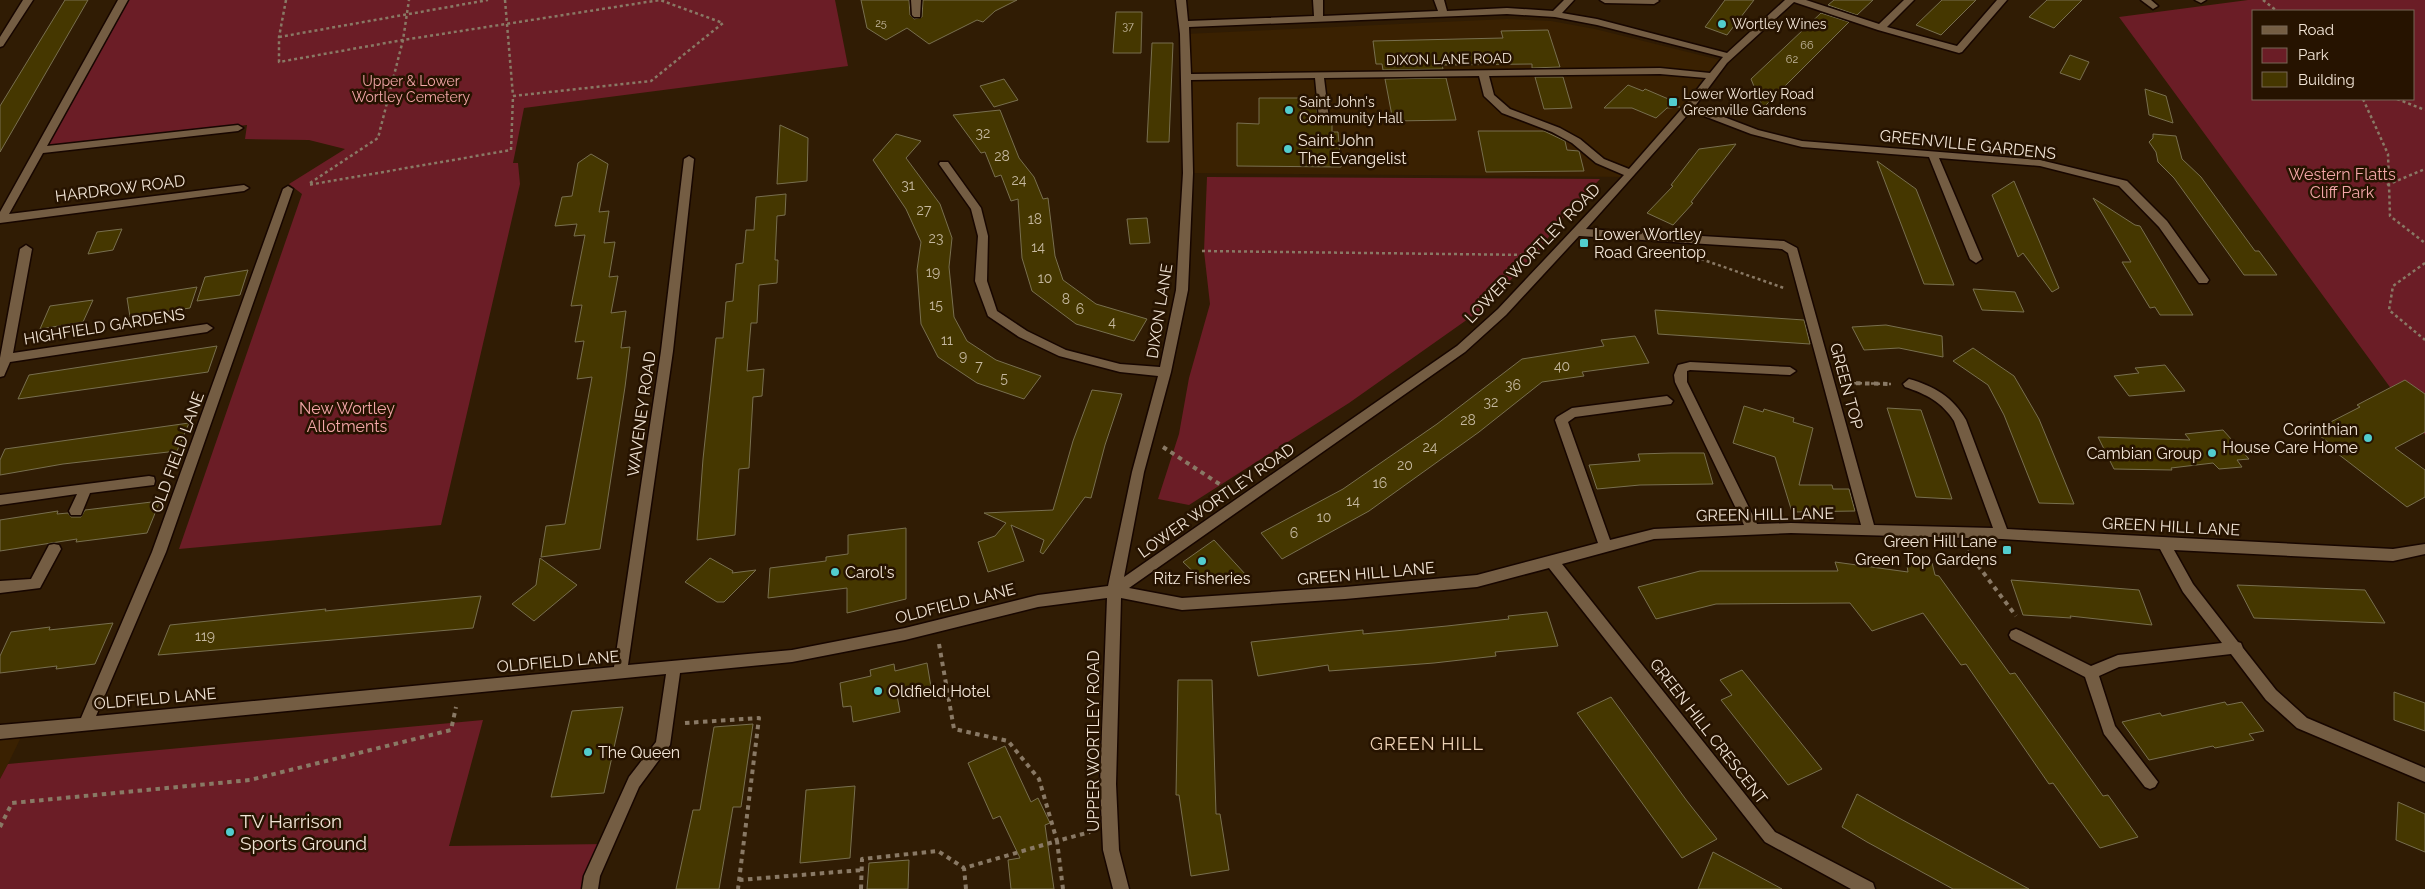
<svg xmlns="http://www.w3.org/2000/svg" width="2425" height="889" font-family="Raleway,sans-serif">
<rect width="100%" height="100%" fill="#301c04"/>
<path fill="#3a2101" d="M1507 19 1551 21 1595 29 1724 61 1628 177 1188 173 1185 34Z
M25 729 8 764 0 779V732Z"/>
<path fill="#6b1d26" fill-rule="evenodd" d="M127 0H835L848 66 524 108 513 163H518L520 184 441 525 179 549 302 194 289 184 345 149 309 140 245 139 247 125 45 147Z
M2248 0H2425V435L2119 17ZM2254 11H2414V99H2254Z
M1207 177 1600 179 1561 220 1540 249 1485 307 1349 403 1189 505 1158 499 1179 434 1189 378 1210 304 1204 251Z
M483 720 449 846 607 844 590 889H0V779L8 764Z"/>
<path fill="#453700" stroke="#786f4f" d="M65 0H88L0 152V106Z
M861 0H909L910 15 914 19 922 17 923 0H1017L995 11 983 22 977 20 929 44 907 28 886 40 867 28Z
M1725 0H1754L1727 35 1705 27Z
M1834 0H1873L1857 15 1828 5Z
M1942 0H1976L1941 35 1916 25Z
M2047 0H2082L2054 28 2029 17Z
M1116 12H1142L1141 53H1113Z
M1821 13 1849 22 1763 108 1751 79Z
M1548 30 1560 67 1532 68V64L1442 65 1443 69 1383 70 1382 64H1376L1373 41 1503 38 1501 31Z
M1152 43H1173L1169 142H1147Z
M2070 55 2089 62 2080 80 2060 73Z
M1535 77H1563L1572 108 1544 109Z
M1446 78 1456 120 1393 121 1385 79Z
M1004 79 1018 100 994 107 980 86Z
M1628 85 1643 91 1645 89 1673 101 1671 103 1680 107 1667 108 1656 118 1632 108H1604Z
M2145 89 2166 96 2173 123 2149 115Z
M1259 98H1315L1319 124H1332V132H1338L1341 167 1237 166V123L1259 124Z
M1000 110 1019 158 1034 177 1043 199 1048 198 1055 256 1063 280 1096 304 1147 319 1134 341 1076 324 1032 291 1022 258 1018 199 1011 201 1001 175 995 177 985 152 981 153 953 115Z
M780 125 808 138 807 181 777 184Z
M1478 131H1544L1565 141 1567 150 1579 151 1584 171 1486 172Z
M896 134 921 141 906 158 940 204 952 238 949 267 954 317 967 341 996 360 1041 376 1024 399 977 383 938 357 921 324 917 270 921 242 906 209 873 160Z
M2153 134 2176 136 2182 159 2201 177 2255 251H2259L2277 275H2244L2174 178 2158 162 2156 152 2149 142 2153 138Z
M1736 144 1691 202 1693 203 1673 225 1647 213 1673 186 1671 185 1699 149Z
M591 154 608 164 599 212 609 211 604 243 615 242 609 277 618 276 611 313 626 311 621 348 630 347 625 387 600 549 541 557 546 526 565 524 592 377 577 379 584 341 575 342 582 305 571 306 585 235 574 236 577 224 555 226 562 197 572 196 578 163Z
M1877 161 1916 189 1954 285 1924 284Z
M2014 181 2059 288 2052 292 2023 253 2018 257 1992 195Z
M786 194 785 215 777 216 775 260H778L777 283 759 285 757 323H751L747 371 764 369 762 396 753 397 749 468 739 469 735 535 697 540 703 459 716 338H723L726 302 733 301 736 264 743 263 746 230H754L756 197Z
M2093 198 2135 225 2140 226 2193 315H2160L2155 307 2150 308 2122 262H2131Z
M1147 218 1150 243 1130 244 1127 219Z
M122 229 113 250 88 254 97 232Z
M248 270 240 295 197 301 205 277Z
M197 287 190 308 130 317 127 298Z
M1973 289 2015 292 2024 312 1982 310Z
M93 300 83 322 40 329 50 306Z
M1655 310 1804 320 1810 344 1658 334Z
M1886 325 1942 336 1943 357 1899 348 1864 350 1852 327Z
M1635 336 1649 363 1582 372 1584 376 1542 382 1479 432 1369 511 1282 559 1261 533 1343 489 1437 424 1522 359 1604 346 1601 340Z
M217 346 208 372 18 399 29 375Z
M1973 348 2014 376 2039 419 2074 504 2039 503 2004 415 1988 385 1953 361Z
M2165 365 2185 391 2129 396 2114 376 2139 373 2135 368Z
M2405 380 2425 394V432L2395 448 2425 470V497L2407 507 2329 447 2332 445 2313 431 2360 407 2357 405Z
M1092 390 1122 394 1105 445 1091 498 1085 497 1043 554 1040 552 1044 540 1011 525 1024 561 988 572 978 542 995 536 1006 523 984 513 1053 510 1073 441Z
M1744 406 1763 412 1764 409 1794 418 1793 422 1813 428 1799 485H1832L1833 489H1849L1855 511 1792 512 1775 457 1733 443Z
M1887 408 1921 410 1952 499 1916 497Z
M189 423 177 451 63 464 0 475V460L5 449Z
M2223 430 2249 459 2237 460 2242 467 2219 469 2213 463 2171 468 2172 470 2114 469 2098 437 2190 440 2185 434Z
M1671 453H1704L1713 484 1640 485 1597 489 1589 465 1640 461 1638 454Z
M160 501 147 533 76 542 77 539 0 551V520L58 511 57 514 68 513 71 517H81L85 510Z
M906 528V599L847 613V588L768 598 770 568 826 561V557L848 554V535Z
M1214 540 1246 575 1201 579 1183 562Z
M540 558 577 585 534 621 512 604 536 585Z
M710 558 733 571 732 573 756 570 724 602H717L685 582Z
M1906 559 1932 563 1935 575 1939 576 2010 674 2015 673 2103 796 2108 795 2138 837 2100 848 2053 783 2049 784 1966 664 1961 665 1923 613 1872 631 1850 603 1716 604 1656 619 1638 587 1700 571H1838L1835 562 1908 572Z
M2011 580 2139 590 2152 625 2070 616 2071 618 2023 615Z
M2237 585 2365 590 2385 623 2254 618Z
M481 596 473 628 158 655 170 625 326 609 325 611Z
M1547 612 1558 646 1495 652 1496 656 1434 663 1329 671 1328 665 1258 676 1251 642 1363 630V634L1447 626 1509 619 1508 616Z
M113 623 95 664 56 669 57 666 0 673V656L11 632 50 627 49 630Z
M927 663 931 687 897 695 900 712 853 722 851 706 843 707 840 683 871 676 870 670 894 664 895 671Z
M1742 670 1793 733 1822 769 1788 785 1721 700 1732 695 1720 680Z
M1178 680H1212L1216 814H1220L1229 870 1191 876 1179 795H1176Z
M2394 692 2425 703V731L2394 720Z
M1611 697 1687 801 1717 839 1682 858 1577 713Z
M2225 702 2227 705 2242 702 2264 731 2249 734 2254 740 2215 748 2213 746 2149 760 2122 722 2160 713 2162 716Z
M623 707 604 793 551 797 572 711Z
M753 724 741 807H733L719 889H676L693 810H700L714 727Z
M1005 746 1031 802 1038 798 1050 823 1045 825 1054 889H1011L1008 860 1020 858 1000 816 993 819 968 763Z
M855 786 850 858 800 863 806 790Z
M1857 794 1899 818 2029 889H1953L1867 842 1842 827Z
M2398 802 2425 814V852L2396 840Z
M1713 852 1747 870 1782 889H1698Z
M909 860 908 889H867L869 863Z"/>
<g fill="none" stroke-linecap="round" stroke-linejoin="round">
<defs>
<path id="minor" d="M23 0H33L3 46 0 47V37Z
M118 0H128L47 146 238 125 243 128 238 131 43 153 9 214 244 185 249 188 244 191 0 223V212Z
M911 0H921L920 17H914L912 15Z
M1176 0H1186L1188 21 1314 16 1313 0H1323V16L1438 11 1434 0H1444L1447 11 1507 8 1553 11 1564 0H1574L1562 13 1597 19 1727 53 1785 0H1806L1879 24 1904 0H1914L1887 27 1957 46 1997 0H2007L1962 52 1959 53 1878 30 1794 2 1727 63 1695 106 1758 130 1802 141 2040 160 2127 181 2167 221 2207 277 2209 280 2207 283H2199L2159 227 2119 186 2040 166 1939 158 1982 259 1976 263 1970 259 1929 157 1802 147 1751 134 1691 111 1586 229 1784 241 1797 248 1874 525 1993 528 1954 421C1942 402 1926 394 1905 387L1903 384 1909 379C1934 386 1953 397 1966 420L2007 529 2393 549 2425 544V554L2393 561 2174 550 2193 584 2238 642 2241 643 2243 648 2276 690 2307 718 2425 768V782L2297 728 2266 700 2231 654 2119 667 2099 676 2115 726 2158 782 2155 787 2150 789 2145 787 2104 734 2085 677 2011 639 2009 635 2011 631 2016 629 2021 631 2091 666 2118 655 2222 643 2183 592 2160 549 2002 539 1791 533 1654 539 1562 564 1775 832 1873 883 1875 889H1851L1765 842 1549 568 1477 587 1345 599 1182 610 1121 598 1116 784 1119 850 1129 889H1113L1103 850 1100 784 1107 598 1038 607 905 640 792 662 680 673 670 745 639 787 600 876 598 889H582L584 876 629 777 656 742 666 674 0 739V725L81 718 152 552 283 189 288 186 293 189 166 552 96 716 614 667 661 351 684 159 689 156 694 159 673 351 628 665 792 650 905 628 1038 595 1108 586 1132 472 1158 376 1120 372 1059 356 1019 337 988 316 975 281 978 236 971 209 939 164 940 162H948L981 208 988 236 987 281 997 311 1027 331 1066 350 1120 364 1160 367 1176 290 1183 173 1180 34ZM1507 14 1555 17 1597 25 1723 57 1710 73 1660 68 1191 74 1189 27ZM1660 74 1706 78 1685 105 1629 169 1604 159 1580 139 1560 128 1510 109 1494 95 1489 76ZM1479 76 1484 96 1502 113 1552 132 1572 143 1596 163 1624 175 1498 309 1457 346 1124 577 1144 472 1171 372 1188 290 1193 173 1191 80 1315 78 1319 119 1324 122 1329 119 1324 78ZM1579 236 1782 249 1788 253 1861 525 1791 523 1757 524 1687 382V371L1690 370 1790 375 1796 371 1790 367 1690 362 1678 365 1674 375 1675 382 1744 525 1654 529 1610 540 1568 422 1575 417 1671 404 1673 401 1667 396 1572 408 1557 417 1555 420 1598 543 1477 575 1345 587 1182 598 1129 588 1465 352 1506 315Z
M1600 0H1658L1659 1 1654 4 1605 3Z
M2141 0H2151L2158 6 2153 9Z
M2195 0H2206L2201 3Z
M26 245 32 249 13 353 207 324 213 328 207 332 10 362 4 376 0 377V358L20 249Z
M149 476 154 477 155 481 154 485 90 493 81 515H71L69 511 77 494 0 505V495Z
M54 544 59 545 61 549 40 588 0 593V581L31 579 49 545Z"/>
</defs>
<use href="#minor" stroke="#170600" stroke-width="3"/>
<path stroke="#897965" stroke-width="2.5" stroke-dasharray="3 3" stroke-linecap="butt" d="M286 0 279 37V62L403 40 660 0 723 23 651 81 513 96 511 150 308 185
M505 0 513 96
M2263 0 2277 11
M279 37 488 0
M2363 99 2388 154 2390 216 2425 243
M2397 99 2425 110
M310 183 378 138 403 40 409 0
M2387 185 2425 169
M1202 251 1531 255
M1701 259 1784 288
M2425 263 2393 286 2389 310 2425 340
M1847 383 1891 384"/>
<path stroke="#897965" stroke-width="4" stroke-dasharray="4.5 4.5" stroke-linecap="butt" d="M1847 383 1891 384
M1163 447 1227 489
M1967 551 2016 616
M939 644 954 729 1008 741 1039 779 1057 841 1090 832
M685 723 759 718 738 889
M0 827 12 803 250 780 451 730 456 707
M739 880 862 870
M861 889 862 859 938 851 964 868
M966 889 964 868 1057 841 1063 889"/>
<use href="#minor" fill="#745d43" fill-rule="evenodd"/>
</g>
<g fill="#52cdce" stroke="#261300" stroke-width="2">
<circle cx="1722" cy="24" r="5"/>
<rect x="1668" y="97" width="10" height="10" rx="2.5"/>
<circle cx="1289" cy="110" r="5"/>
<circle cx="1288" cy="149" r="5"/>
<rect x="1579" y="238" width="10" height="10" rx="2.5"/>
<circle cx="2368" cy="438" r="5"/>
<circle cx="2212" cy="453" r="5"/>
<rect x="2002" y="545" width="10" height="10" rx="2.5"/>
<circle cx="1202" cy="561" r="5"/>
<circle cx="835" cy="572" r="5"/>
<circle cx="878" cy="691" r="5"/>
<circle cx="588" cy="752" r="5"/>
<circle cx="230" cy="832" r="5"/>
</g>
<g text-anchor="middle" stroke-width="5" stroke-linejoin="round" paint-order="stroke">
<g font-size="11" fill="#c6b9a0">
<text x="881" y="27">25</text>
<text x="1128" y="30">37</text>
<text x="1807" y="49">66</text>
<text x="1792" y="63">62</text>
</g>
<g font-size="14" fill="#f1e4d5" stroke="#261300" text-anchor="start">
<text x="1732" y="29">Wortley Wines</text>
<text x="1683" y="99">Lower Wortley Road<tspan x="1683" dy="16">Greenville Gardens</tspan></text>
<text x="1299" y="107">Saint John's<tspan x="1299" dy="16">Community Hall</tspan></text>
</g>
<g font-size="14" fill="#f1e4d5" stroke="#261300">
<text transform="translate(1449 59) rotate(-1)" y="5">DIXON LANE ROAD</text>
</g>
<g font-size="14" fill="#f3a7a8" stroke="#261300">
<text x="411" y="86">Upper &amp; Lower<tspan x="411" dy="16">Wortley Cemetery</tspan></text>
</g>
<g font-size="14" fill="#c6b9a0">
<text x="983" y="138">32</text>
<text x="1002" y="161">28</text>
<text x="1019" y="185">24</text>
<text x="908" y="190">31</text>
<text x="924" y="215">27</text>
<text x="1035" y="224">18</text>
<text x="936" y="243">23</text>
<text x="1038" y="252">14</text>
<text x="933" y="277">19</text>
<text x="1045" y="283">10</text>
<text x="1066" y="304">8</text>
<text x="936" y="310">15</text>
<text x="1080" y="314">6</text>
<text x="1112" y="327">4</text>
<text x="947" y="345">11</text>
<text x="963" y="361">9</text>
<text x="979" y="371">7</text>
<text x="1562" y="371">40</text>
<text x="1004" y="383">5</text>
<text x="1513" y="390">36</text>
<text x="1491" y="407">32</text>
<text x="1468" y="425">28</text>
<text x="1430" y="452">24</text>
<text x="1405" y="470">20</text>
<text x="1380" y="488">16</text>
<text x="1353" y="506">14</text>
<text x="1324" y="522">10</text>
<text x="1294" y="538">6</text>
<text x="205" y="641">119</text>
</g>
<g font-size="16" fill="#f1e4d5" stroke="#261300" text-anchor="start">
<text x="1298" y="146">Saint John<tspan x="1298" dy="18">The Evangelist</tspan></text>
<text x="1594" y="240">Lower Wortley<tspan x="1594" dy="18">Road Greentop</tspan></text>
<text x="2358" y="435" text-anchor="end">Corinthian<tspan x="2358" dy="18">House Care Home</tspan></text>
<text x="2202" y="459" text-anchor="end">Cambian Group</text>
<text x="1997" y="547" text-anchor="end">Green Hill Lane<tspan x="1997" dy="18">Green Top Gardens</tspan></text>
<text x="845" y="578">Carol's</text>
<text x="1202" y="584" text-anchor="middle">Ritz Fisheries</text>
<text x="888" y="697">Oldfield Hotel</text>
<text x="598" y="758">The Queen</text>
</g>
<g font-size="16" fill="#f1e4d5" stroke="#261300">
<text transform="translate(1968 144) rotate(6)" y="6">GREENVILLE GARDENS</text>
<text transform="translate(120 188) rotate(-7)" y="6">HARDROW ROAD</text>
<text transform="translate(1532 253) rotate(-46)" y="6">LOWER WORTLEY ROAD</text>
<text transform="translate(1159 311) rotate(-81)" y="6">DIXON LANE</text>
<text transform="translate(104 326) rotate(-9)" y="6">HIGHFIELD GARDENS</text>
<text transform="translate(1847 386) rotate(75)" y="6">GREEN TOP</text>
<text transform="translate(641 414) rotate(-82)" y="6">WAVENEY ROAD</text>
<text transform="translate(177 452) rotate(-70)" y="6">OLD FIELD LANE</text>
<text transform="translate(1216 500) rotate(-35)" y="6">LOWER WORTLEY ROAD</text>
<text transform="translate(1765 514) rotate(-1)" y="6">GREEN HILL LANE</text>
<text transform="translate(2171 526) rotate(3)" y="6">GREEN HILL LANE</text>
<text transform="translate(1366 573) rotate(-5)" y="6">GREEN HILL LANE</text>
<text transform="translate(955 603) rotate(-14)" y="6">OLDFIELD LANE</text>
<text transform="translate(558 661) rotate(-5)" y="6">OLDFIELD LANE</text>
<text transform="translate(155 698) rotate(-5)" y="6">OLDFIELD LANE</text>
<text transform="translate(1709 731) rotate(52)" y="6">GREEN HILL CRESCENT</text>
<text transform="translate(1093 741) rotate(-90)" y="6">UPPER WORTLEY ROAD</text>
</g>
<g font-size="16" fill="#f3a7a8" stroke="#261300">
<text x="2342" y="180">Western Flatts<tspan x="2342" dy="18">Cliff Park</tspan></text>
<text x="347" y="414">New Wortley<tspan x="347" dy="18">Allotments</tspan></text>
</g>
<g font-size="18" letter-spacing="1" fill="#ecd1b4" stroke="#261300">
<text x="1427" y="750">GREEN HILL</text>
</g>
<g font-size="19" fill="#f1e4d5" stroke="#261300" text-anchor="start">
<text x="240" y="828">TV Harrison<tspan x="240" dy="22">Sports Ground</tspan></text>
</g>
</g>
<rect x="2252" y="10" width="162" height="90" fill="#261300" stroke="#776755"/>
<rect x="2262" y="26" width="25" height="8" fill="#745d43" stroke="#776755"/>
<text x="2298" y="35" font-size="15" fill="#f1e4d5">Road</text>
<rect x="2262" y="48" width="25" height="15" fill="#6b1d26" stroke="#776755"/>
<text x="2298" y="60" font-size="15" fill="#f1e4d5">Park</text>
<rect x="2262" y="72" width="25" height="15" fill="#453700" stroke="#776755"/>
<text x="2298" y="85" font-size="15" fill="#f1e4d5">Building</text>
</svg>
